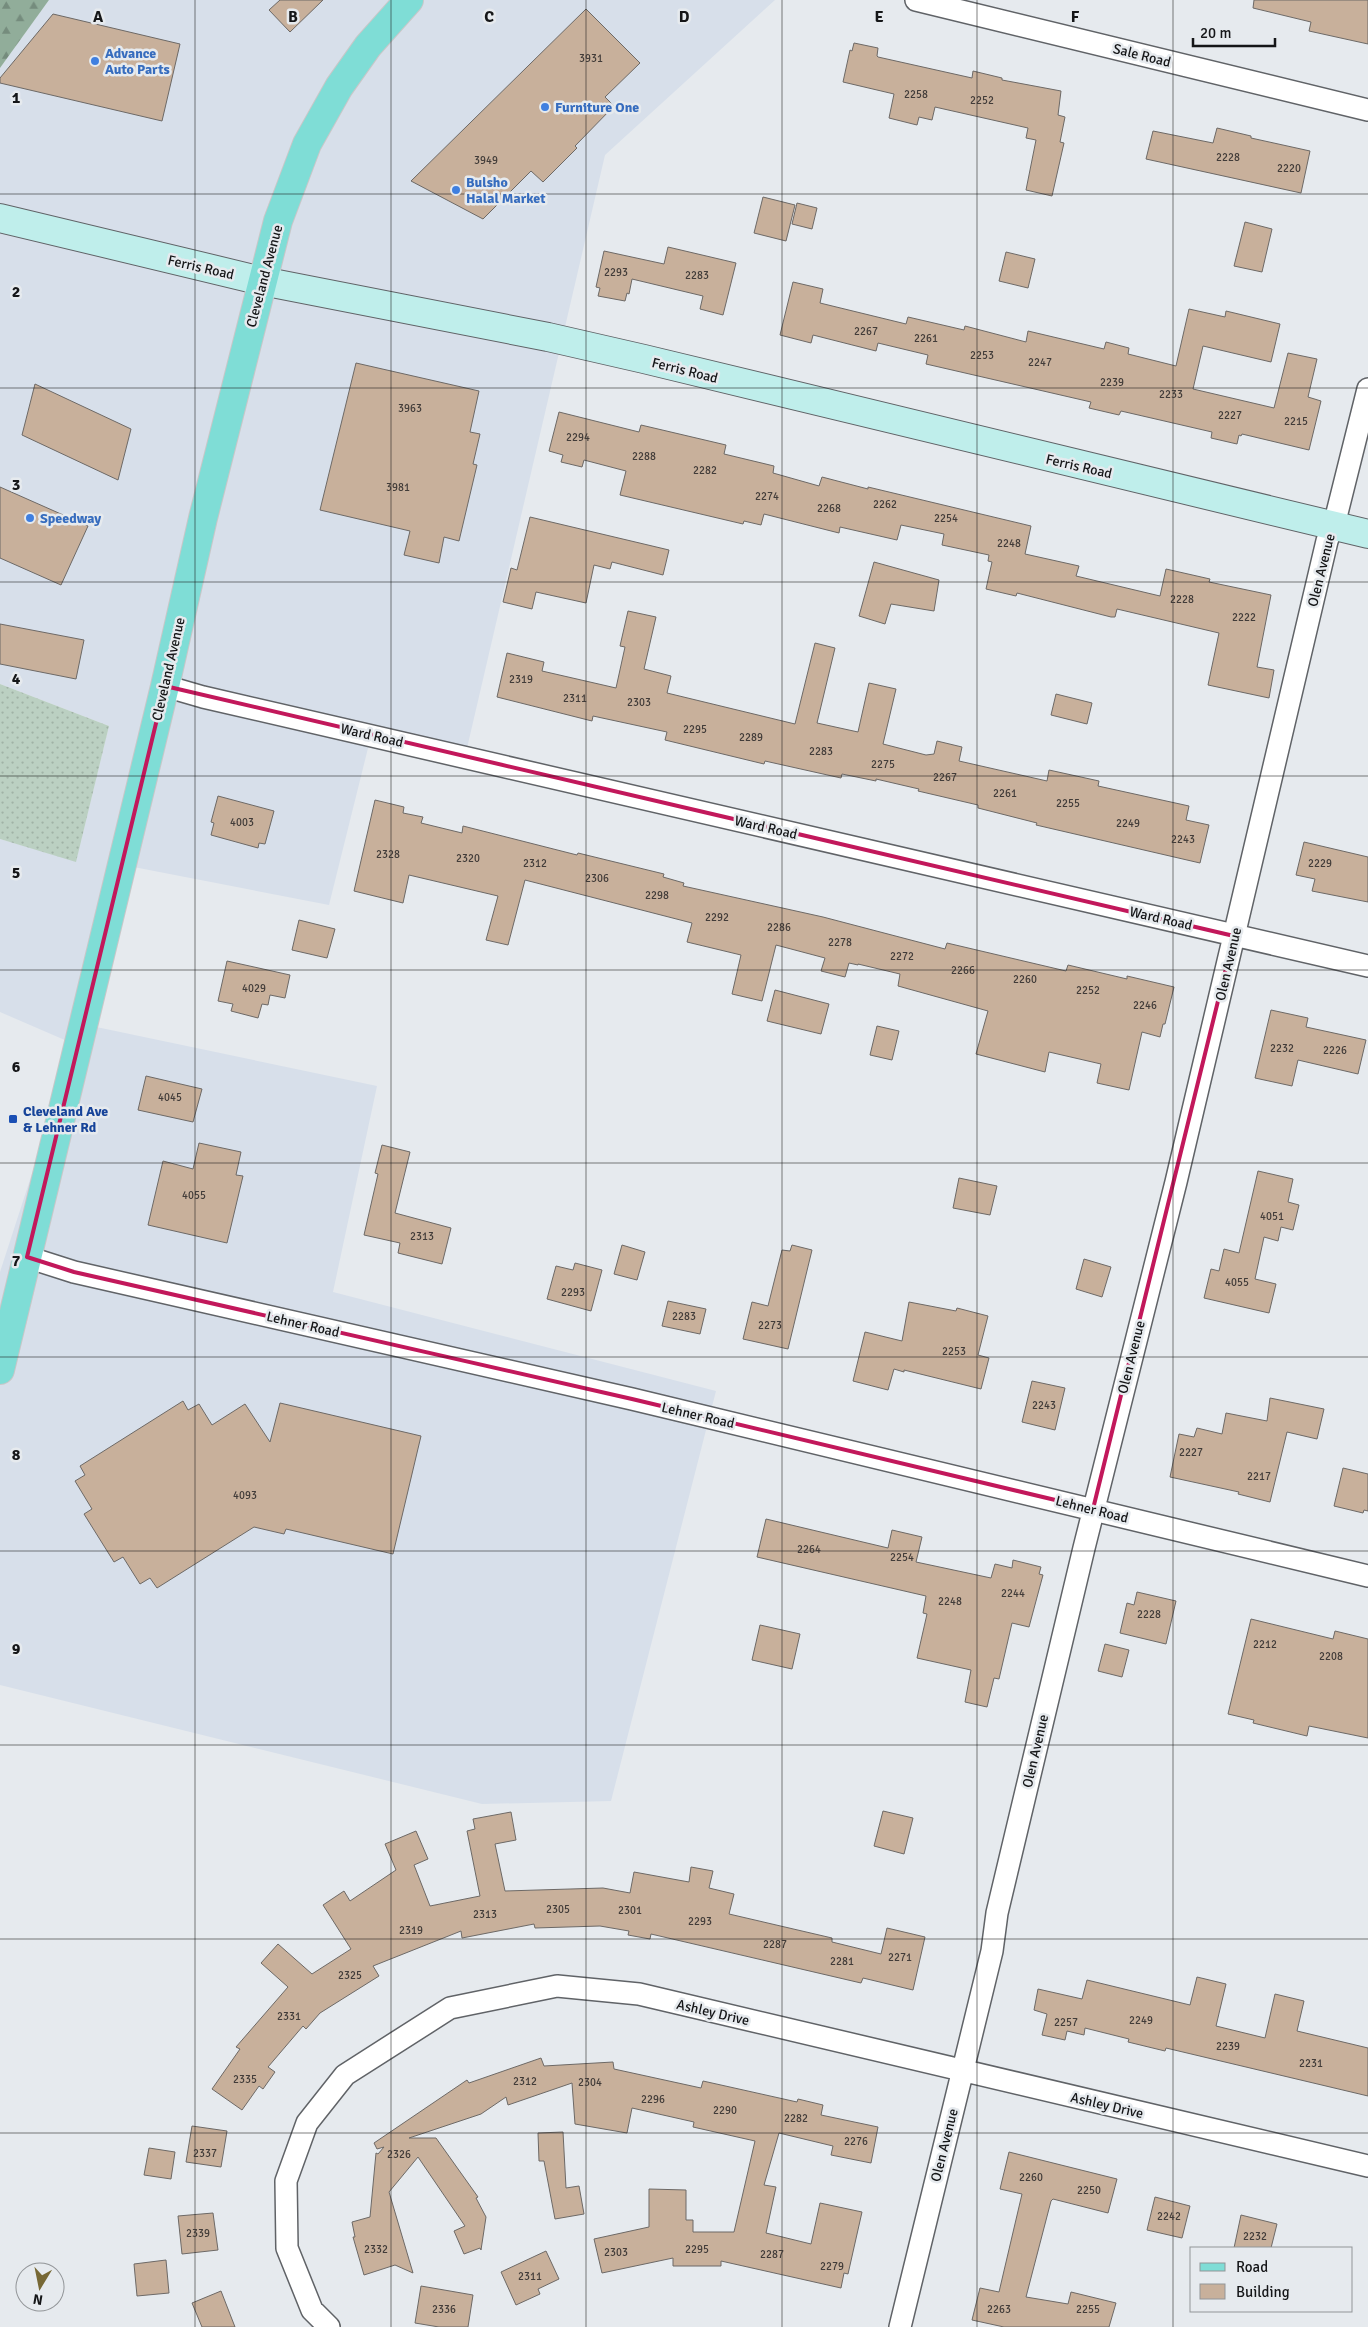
<svg xmlns="http://www.w3.org/2000/svg" width="1368" height="2327" font-family="Signika,sans-serif">
<defs>
<pattern id="grass-dots" width="8" height="8" patternUnits="userSpaceOnUse" patternTransform="scale(1.25)"><rect width="8" height="8" fill="#bbd0c2"/><path d="M2 2h.1M6 6h.1" fill="none" stroke="#a0b2a6" stroke-width="1.8" stroke-linecap="round"/></pattern>
<pattern id="forest-firs" width="22" height="20" patternUnits="userSpaceOnUse" patternTransform="scale(1.25)"><rect width="22" height="20" fill="#91ad9a"/><path d="M5 1l3.5 6h-7zM16 11l3.5 6h-7z" fill="#758c7d"/></pattern>
</defs>
<rect width="100%" height="100%" fill="#e6eaee"/>
<path fill="#d7dfea" d="M49 0H775L605 155 464 761 370 740 329 905 113 863 82 1024 377 1086 333 1292 716 1391 611 1801 482 1804 0 1685V1272L74 1044 0 1012V839L76 861 109 726 0 684V68Z"/>
<path fill="url(#grass-dots)" d="M0 684 109 726 76 862 0 839Z"/>
<path fill="url(#forest-firs)" d="M0 0H49L0 68Z"/>
<path fill="#c8b09b" stroke="#6d6966" d="M280 0H323L290 32 269 10Z
M1254 0H1368V44L1309 31 1311 22 1253 8Z
M586 9 640 63 605 97 614 106 575 146 577 148 543 182 531 171 483 219 411 181Z
M53 14 180 44 162 121 0 83V78Z
M854 43 878 48 877 56 878 57 972 78 973 71 1002 78V80L1061 91 1058 115 1065 117 1060 142 1064 143 1052 196 1026 190 1036 140 1026 138 1028 128 935 107 932 120 919 117 917 125 889 118 894 94 843 82 850 50 852 51Z
M1217 128 1251 136V138L1310 151 1301 193 1146 159 1153 131 1213 143Z
M763 197 795 205 786 241 754 233Z
M797 203 817 208 812 229 792 224Z
M1245 222 1272 229 1262 272 1234 266Z
M668 247 736 263 723 315 700 309 703 296 632 279 629 294 627 293 625 301 598 296 600 288 596 287 604 251 664 264Z
M1006 252 1035 259 1028 288 999 281Z
M793 282 823 289 820 303 906 324 908 317 964 330 965 326 1026 342 1028 331 1104 349 1106 342 1129 348 1128 354 1176 366 1189 309 1225 317 1226 311 1280 324 1271 362 1203 346 1193 389 1274 408 1288 353 1317 359 1308 397 1321 401 1309 450 1242 434 1241 436 1239 435 1237 444 1211 438 1212 432 1121 411 1119 415 1089 408 1091 402 926 364 928 355 878 343 876 351 813 335 811 343 780 335Z
M356 363 479 391 470 432 480 434 473 464 477 465 459 541 444 537 439 563 404 555 410 531 320 510Z
M35 384 131 429 118 480 22 435Z
M559 412 639 432 641 425 726 445 724 454 774 466 773 473 819 486 822 477 868 489V487L1031 526 1025 554 1079 566 1076 576 1160 596 1166 569 1210 579 1209 582 1271 595 1257 667 1274 670 1269 698 1208 685 1219 633 1117 609 1115 617H1111L1017 593 1016 596 986 589 992 562 988 561 989 555 942 545 944 534 901 525 897 540 840 527 839 533 764 514 761 525 744 521 743 524 620 495 626 471 584 460 582 467 561 462 563 455 549 451Z
M0 487 88 526 61 585 0 558Z
M530 517 669 550 663 575 612 562 610 569 594 565 586 603 536 592 532 609 503 602 511 568 517 570Z
M874 562 939 580 934 611 891 604 885 624 859 616Z
M628 611 656 617 644 669 671 676 667 693 795 724 815 643 835 648 817 723 858 732 869 683 896 689 883 744 926 755 934 754 937 741 962 747 959 761 1047 781 1049 770 1099 781 1098 786 1189 806 1186 820 1209 825 1200 863 1036 825 1037 823 978 808V805L918 791 919 789 876 779V781L842 774 841 778 765 761 764 764 665 740 667 732 593 716 592 721 497 697 507 653 544 662 542 671 616 688 625 647 620 646Z
M0 624 84 640 76 679 0 664Z
M1056 694 1092 703 1087 724 1051 715Z
M218 796 274 811 265 844 259 843 258 848 211 835 214 823 211 822Z
M375 800 404 807 403 813 423 817 421 823 462 833 463 826 577 855 578 853 664 874 663 877 684 883 683 886 823 917 945 949 947 943 1066 971 1068 965 1127 979V976L1174 987 1165 1024H1163L1160 1037 1142 1032 1129 1090 1097 1083 1101 1064 1049 1052 1045 1072 976 1054 988 1011 898 986 900 974 858 964V965L849 963 845 977 821 971 825 958 776 945 762 1001 732 994 741 955 687 942 692 923 525 880 508 945 486 940 498 896 409 875 403 903 354 891Z
M1304 842 1368 857V902L1312 891 1315 879 1296 875Z
M299 920 335 929 327 958 292 950Z
M227 961 290 975 285 998 270 995 268 1005 262 1004 258 1018 231 1011 233 1004 218 1001Z
M775 990 829 1004 821 1034 767 1021Z
M1271 1010 1308 1018 1306 1027 1366 1040 1358 1074 1298 1060 1292 1086 1255 1078Z
M877 1026 899 1031 892 1060 870 1055Z
M146 1076 202 1089 193 1122 138 1110Z
M199 1143 241 1152 236 1175 243 1176 227 1243 148 1225 163 1161 193 1169Z
M382 1145 410 1152 395 1213 451 1228 442 1264 398 1253 400 1243 364 1235 378 1174 375 1173Z
M1258 1171 1293 1179 1288 1202 1299 1205 1293 1230 1281 1227 1278 1241 1264 1237 1255 1279 1276 1284 1269 1313 1204 1298 1211 1269 1219 1271 1224 1249 1239 1253Z
M959 1178 997 1186 990 1215 953 1208Z
M622 1245 645 1252 637 1280 614 1274Z
M792 1245 812 1250 788 1349 743 1339 752 1302 768 1306 782 1250 790 1251Z
M1084 1259 1111 1267 1102 1297 1076 1289Z
M575 1263 602 1270 591 1311 547 1299 556 1266 573 1270Z
M668 1301 706 1309 700 1334 662 1326Z
M909 1302 956 1311 957 1308 988 1316 978 1355 989 1358 981 1389 904 1370V1372L894 1369 888 1390 853 1381 865 1332 902 1341Z
M1032 1381 1065 1388 1055 1430 1022 1422Z
M1270 1398 1324 1409 1317 1439 1287 1432 1270 1502 1238 1494 1239 1492 1170 1477 1179 1434 1194 1437 1197 1428 1222 1434 1226 1413 1267 1421Z
M183 1401 188 1410 199 1404 212 1425 245 1404 270 1442 280 1403 421 1436 393 1554 286 1529 284 1534 254 1527 157 1588 150 1578 140 1584 123 1557 114 1562 84 1514 92 1509 75 1481 85 1475 80 1466Z
M1343 1468 1368 1474V1511L1364 1510 1363 1513 1334 1506Z
M766 1519 888 1548 892 1530 922 1537 916 1562 991 1578 995 1564 1012 1568 1013 1560 1041 1567 1039 1574 1043 1575 1029 1627 1012 1623 999 1679 994 1678 987 1707 965 1702 971 1670 917 1658 927 1614 923 1613 926 1596 757 1557Z
M1137 1592 1176 1601 1166 1644 1120 1633 1127 1603 1134 1605Z
M1251 1619 1333 1639 1335 1631 1368 1639V1738L1309 1726 1307 1736 1253 1723 1254 1720 1228 1714Z
M760 1625 800 1634 792 1669 752 1660Z
M1105 1644 1129 1650 1122 1677 1098 1671Z
M883 1811 913 1818 904 1854 874 1846Z
M511 1812 516 1840 495 1844 505 1891 603 1888 630 1893 634 1872 689 1882 691 1867 713 1871 709 1888 734 1894 729 1914 832 1938V1942L881 1954 887 1928 925 1937 913 1990 863 1978 861 1983 651 1934 650 1939 628 1935 629 1931 600 1926 535 1928 534 1924 462 1938 461 1931 373 1966 379 1976 320 2013 306 2029 303 2026 268 2067 275 2072 263 2089 259 2086 242 2110 212 2089 240 2049 236 2047 288 1987 261 1963 278 1944 312 1974 351 1949 323 1905 344 1891 350 1901 396 1870 385 1844 416 1831 428 1859 414 1865 430 1906 480 1896 467 1831 475 1829 473 1819Z
M1197 1977 1226 1984 1216 2026 1265 2038 1275 1994 1304 2001 1297 2031 1368 2048V2096L1166 2048 1165 2051 1128 2042 1129 2039 1085 2028 1084 2035 1067 2031 1065 2040 1042 2035 1047 2014 1034 2010 1038 1989 1082 1999 1087 1980 1190 2005Z
M541 2058 544 2066 613 2062 614 2069 701 2088 703 2081 797 2102 798 2099 823 2105 821 2115 878 2127 871 2163 831 2155 833 2146 779 2133 764 2185 776 2187 766 2233 811 2244 820 2203 862 2212 848 2274 844 2273 841 2288 721 2261V2266H673V2258L602 2273 594 2239 649 2227V2189L686 2190V2220H693V2232H734L755 2141 693 2127 694 2122 632 2108 627 2133 575 2124 572 2083 508 2105 506 2097 481 2114 409 2138H436L478 2197 476 2198 486 2217 481 2250 480 2248 464 2254 454 2231 465 2226 418 2157 389 2192 413 2273 395 2265 364 2275 353 2237H355L352 2222 370 2217 376 2153 378 2154 384 2147 377 2149 374 2143 467 2080 469 2083Z
M192 2126 227 2131 221 2167 186 2162Z
M563 2132 566 2188 579 2186 584 2214 555 2219 544 2161H539L538 2133Z
M149 2148 175 2152 171 2179 144 2175Z
M1009 2152 1117 2179 1108 2213 1053 2199 1051 2201 1026 2297 1068 2304 1071 2292 1116 2303 1109 2327H1004L972 2320 980 2288 999 2292 1022 2194 1000 2189Z
M1155 2197 1190 2206 1182 2238 1147 2230Z
M213 2213 218 2250 182 2254 178 2216Z
M1241 2215 1277 2224 1271 2248H1234Z
M546 2251 559 2279 538 2289 540 2294 516 2305 501 2272Z
M166 2260 169 2293 137 2296 134 2264Z
M421 2286 473 2295 468 2327H439L415 2323Z
M221 2291 235 2327H202L192 2303Z"/>
<g fill="none" stroke-linecap="round" stroke-linejoin="round">
<defs>
<path id="minor" d="M916 0 1368 110
M165 686 203 697 1368 966
M27 1257 74 1272 632 1399 1368 1576
M329 2327 312 2310 287 2248 286 2181 307 2123 345 2075 450 2008 557 1986 639 1994 1368 2166
M900 2327 992 1951 997 1913 1084 1548 1176 1182 1327 541 1337 513 1368 389"/>
<path id="secondary" d="M0 218 262 281 548 337 644 359 1368 534"/>
<path id="primary" d="M0 1370 165 686 203 518 278 221 307 144 339 87 368 46 409 0"/>
</defs>
<use href="#minor" stroke="#606367" stroke-width="24"/>
<use href="#secondary" stroke="#606367" stroke-width="30"/>
<use href="#primary" stroke="#c7c7c8" stroke-width="30"/>
<use href="#minor" stroke="#fff" stroke-width="21"/>
<use href="#secondary" stroke="#bfeeeb" stroke-width="28"/>
<use href="#primary" stroke="#7fddd6" stroke-width="28"/>
</g>
<path fill="none" stroke="#c2185b" stroke-width="4" stroke-linejoin="round" d="M165 686 1234 936 1093 1509 632 1399 74 1272 27 1257Z"/>
<path fill="none" stroke="#151618" stroke-width="1" stroke-opacity="0.55" d="M195 0V2327M391 0V2327M586 0V2327M782 0V2327M977 0V2327M1173 0V2327M0 194H1368M0 388H1368M0 582H1368M0 776H1368M0 970H1368M0 1163H1368M0 1357H1368M0 1551H1368M0 1745H1368M0 1939H1368M0 2133H1368"/>
<g fill="#3f7fe0" stroke="#e6eaee" stroke-width="2">
<circle cx="95" cy="61" r="5"/>
<circle cx="545" cy="107" r="5"/>
<circle cx="456" cy="190" r="5"/>
<circle cx="30" cy="518" r="5"/>
</g>
<rect fill="#1a4fb4" stroke="#e6eaee" stroke-width="2" x="8" y="1114" width="10" height="10" rx="2.5"/>
<g text-anchor="middle" stroke-width="5" stroke-linejoin="round" paint-order="stroke">
<g font-size="11" fill="#423c39">
<text x="591" y="62">3931</text>
<text x="916" y="98">2258</text>
<text x="982" y="104">2252</text>
<text x="1228" y="161">2228</text>
<text x="486" y="164">3949</text>
<text x="1289" y="172">2220</text>
<text x="616" y="276">2293</text>
<text x="697" y="279">2283</text>
<text x="866" y="335">2267</text>
<text x="926" y="342">2261</text>
<text x="982" y="359">2253</text>
<text x="1040" y="366">2247</text>
<text x="1112" y="386">2239</text>
<text x="1171" y="398">2233</text>
<text x="410" y="412">3963</text>
<text x="1230" y="419">2227</text>
<text x="1296" y="425">2215</text>
<text x="578" y="441">2294</text>
<text x="644" y="460">2288</text>
<text x="705" y="474">2282</text>
<text x="398" y="491">3981</text>
<text x="767" y="500">2274</text>
<text x="885" y="508">2262</text>
<text x="829" y="512">2268</text>
<text x="946" y="522">2254</text>
<text x="1009" y="547">2248</text>
<text x="1182" y="603">2228</text>
<text x="1244" y="621">2222</text>
<text x="521" y="683">2319</text>
<text x="575" y="702">2311</text>
<text x="639" y="706">2303</text>
<text x="695" y="733">2295</text>
<text x="751" y="741">2289</text>
<text x="821" y="755">2283</text>
<text x="883" y="768">2275</text>
<text x="945" y="781">2267</text>
<text x="1005" y="797">2261</text>
<text x="1068" y="807">2255</text>
<text x="242" y="826">4003</text>
<text x="1128" y="827">2249</text>
<text x="1183" y="843">2243</text>
<text x="388" y="858">2328</text>
<text x="468" y="862">2320</text>
<text x="535" y="867">2312</text>
<text x="1320" y="867">2229</text>
<text x="597" y="882">2306</text>
<text x="657" y="899">2298</text>
<text x="717" y="921">2292</text>
<text x="779" y="931">2286</text>
<text x="840" y="946">2278</text>
<text x="902" y="960">2272</text>
<text x="963" y="974">2266</text>
<text x="1025" y="983">2260</text>
<text x="254" y="992">4029</text>
<text x="1088" y="994">2252</text>
<text x="1145" y="1009">2246</text>
<text x="1282" y="1052">2232</text>
<text x="1335" y="1054">2226</text>
<text x="170" y="1101">4045</text>
<text x="194" y="1199">4055</text>
<text x="1272" y="1220">4051</text>
<text x="422" y="1240">2313</text>
<text x="1237" y="1286">4055</text>
<text x="573" y="1296">2293</text>
<text x="684" y="1320">2283</text>
<text x="770" y="1329">2273</text>
<text x="954" y="1355">2253</text>
<text x="1044" y="1409">2243</text>
<text x="1191" y="1456">2227</text>
<text x="1259" y="1480">2217</text>
<text x="245" y="1499">4093</text>
<text x="809" y="1553">2264</text>
<text x="902" y="1561">2254</text>
<text x="1013" y="1597">2244</text>
<text x="950" y="1605">2248</text>
<text x="1149" y="1618">2228</text>
<text x="1265" y="1648">2212</text>
<text x="1331" y="1660">2208</text>
<text x="558" y="1913">2305</text>
<text x="630" y="1914">2301</text>
<text x="485" y="1918">2313</text>
<text x="700" y="1925">2293</text>
<text x="411" y="1934">2319</text>
<text x="775" y="1948">2287</text>
<text x="900" y="1961">2271</text>
<text x="842" y="1965">2281</text>
<text x="350" y="1979">2325</text>
<text x="289" y="2020">2331</text>
<text x="1141" y="2024">2249</text>
<text x="1066" y="2026">2257</text>
<text x="1228" y="2050">2239</text>
<text x="1311" y="2067">2231</text>
<text x="245" y="2083">2335</text>
<text x="525" y="2085">2312</text>
<text x="590" y="2086">2304</text>
<text x="653" y="2103">2296</text>
<text x="725" y="2114">2290</text>
<text x="796" y="2122">2282</text>
<text x="856" y="2145">2276</text>
<text x="205" y="2157">2337</text>
<text x="399" y="2158">2326</text>
<text x="1031" y="2181">2260</text>
<text x="1089" y="2194">2250</text>
<text x="1169" y="2220">2242</text>
<text x="198" y="2237">2339</text>
<text x="1255" y="2240">2232</text>
<text x="376" y="2253">2332</text>
<text x="697" y="2253">2295</text>
<text x="616" y="2256">2303</text>
<text x="772" y="2258">2287</text>
<text x="832" y="2270">2279</text>
<text x="530" y="2280">2311</text>
<text x="444" y="2313">2336</text>
<text x="999" y="2313">2263</text>
<text x="1088" y="2313">2255</text>
</g>
<g font-size="14" font-weight="bold" fill="#366cbe" stroke="#e6eaee" text-anchor="start">
<text x="105" y="58">Advance<tspan x="105" dy="16">Auto Parts</tspan></text>
<text x="555" y="112">Furniture One</text>
<text x="466" y="187">Bulsho<tspan x="466" dy="16">Halal Market</tspan></text>
<text x="40" y="523">Speedway</text>
</g>
<g font-size="14" fill="#151618" stroke="#e6eaee">
<text transform="translate(1142 55) rotate(14)" y="5">Sale Road</text>
<text transform="translate(201 267) rotate(13)" y="5">Ferris Road</text>
<text transform="translate(264 276) rotate(-75)" y="5">Cleveland Avenue</text>
<text transform="translate(685 370) rotate(14)" y="5">Ferris Road</text>
<text transform="translate(1079 466) rotate(13)" y="5">Ferris Road</text>
<text transform="translate(1321 570) rotate(-76)" y="5">Olen Avenue</text>
<text transform="translate(168 669) rotate(-77)" y="5">Cleveland Avenue</text>
<text transform="translate(372 735) rotate(13)" y="5">Ward Road</text>
<text transform="translate(766 827) rotate(13)" y="5">Ward Road</text>
<text transform="translate(1161 918) rotate(13)" y="5">Ward Road</text>
<text transform="translate(1228 964) rotate(-77)" y="5">Olen Avenue</text>
<text transform="translate(303 1324) rotate(13)" y="5">Lehner Road</text>
<text transform="translate(1131 1357) rotate(-76)" y="5">Olen Avenue</text>
<text transform="translate(698 1415) rotate(13)" y="5">Lehner Road</text>
<text transform="translate(1092 1509) rotate(14)" y="5">Lehner Road</text>
<text transform="translate(1035 1751) rotate(-77)" y="5">Olen Avenue</text>
<text transform="translate(713 2012) rotate(13)" y="5">Ashley Drive</text>
<text transform="translate(1107 2105) rotate(13)" y="5">Ashley Drive</text>
<text transform="translate(944 2145) rotate(-76)" y="5">Olen Avenue</text>
</g>
<g font-size="14" font-weight="bold" fill="#164399" stroke="#e6eaee" text-anchor="start">
<text x="23" y="1116">Cleveland Ave<tspan x="23" dy="16">&amp; Lehner Rd</tspan></text>
</g>
</g>
<g font-size="16" text-anchor="middle" font-weight="bold" fill="#151618" stroke="#e6eaee" stroke-width="5" stroke-linejoin="round" paint-order="stroke">
<text x="98" y="22">A</text>
<text x="293" y="22">B</text>
<text x="489" y="22">C</text>
<text x="684" y="22">D</text>
<text x="879" y="22">E</text>
<text x="1075" y="22">F</text>
<text x="16" y="103">1</text>
<text x="16" y="297">2</text>
<text x="16" y="490">3</text>
<text x="16" y="684">4</text>
<text x="16" y="878">5</text>
<text x="16" y="1072">6</text>
<text x="16" y="1266">7</text>
<text x="16" y="1460">8</text>
<text x="16" y="1654">9</text>
</g>
<rect x="1190" y="2247" width="162" height="65" fill="#e6eaee" stroke="#929598"/>
<rect x="1200" y="2263" width="25" height="8" fill="#7fddd6" stroke="#929598"/>
<text x="1236" y="2272" font-size="15" fill="#151618">Road</text>
<rect x="1200" y="2284" width="25" height="15" fill="#c8b09b" stroke="#929598"/>
<text x="1236" y="2297" font-size="15" fill="#151618">Building</text>
<g transform="translate(40 2287) rotate(190)"><circle r="24" fill="#e6eaee" stroke="#929598"/>
<path d="M0-4L9 19L0 12L-9 19Z" fill="#776835"/>
<text y="-8" font-size="14" font-weight="bold" text-anchor="middle" fill="#151618">N</text>
</g>
<path d="M1193 38v8h82v-8" fill="none" stroke="#151618" stroke-width="2.5"/>
<text x="1200" y="38" font-size="15" fill="#151618" stroke="#e6eaee" stroke-width="4" paint-order="stroke">20 m</text>
</svg>
